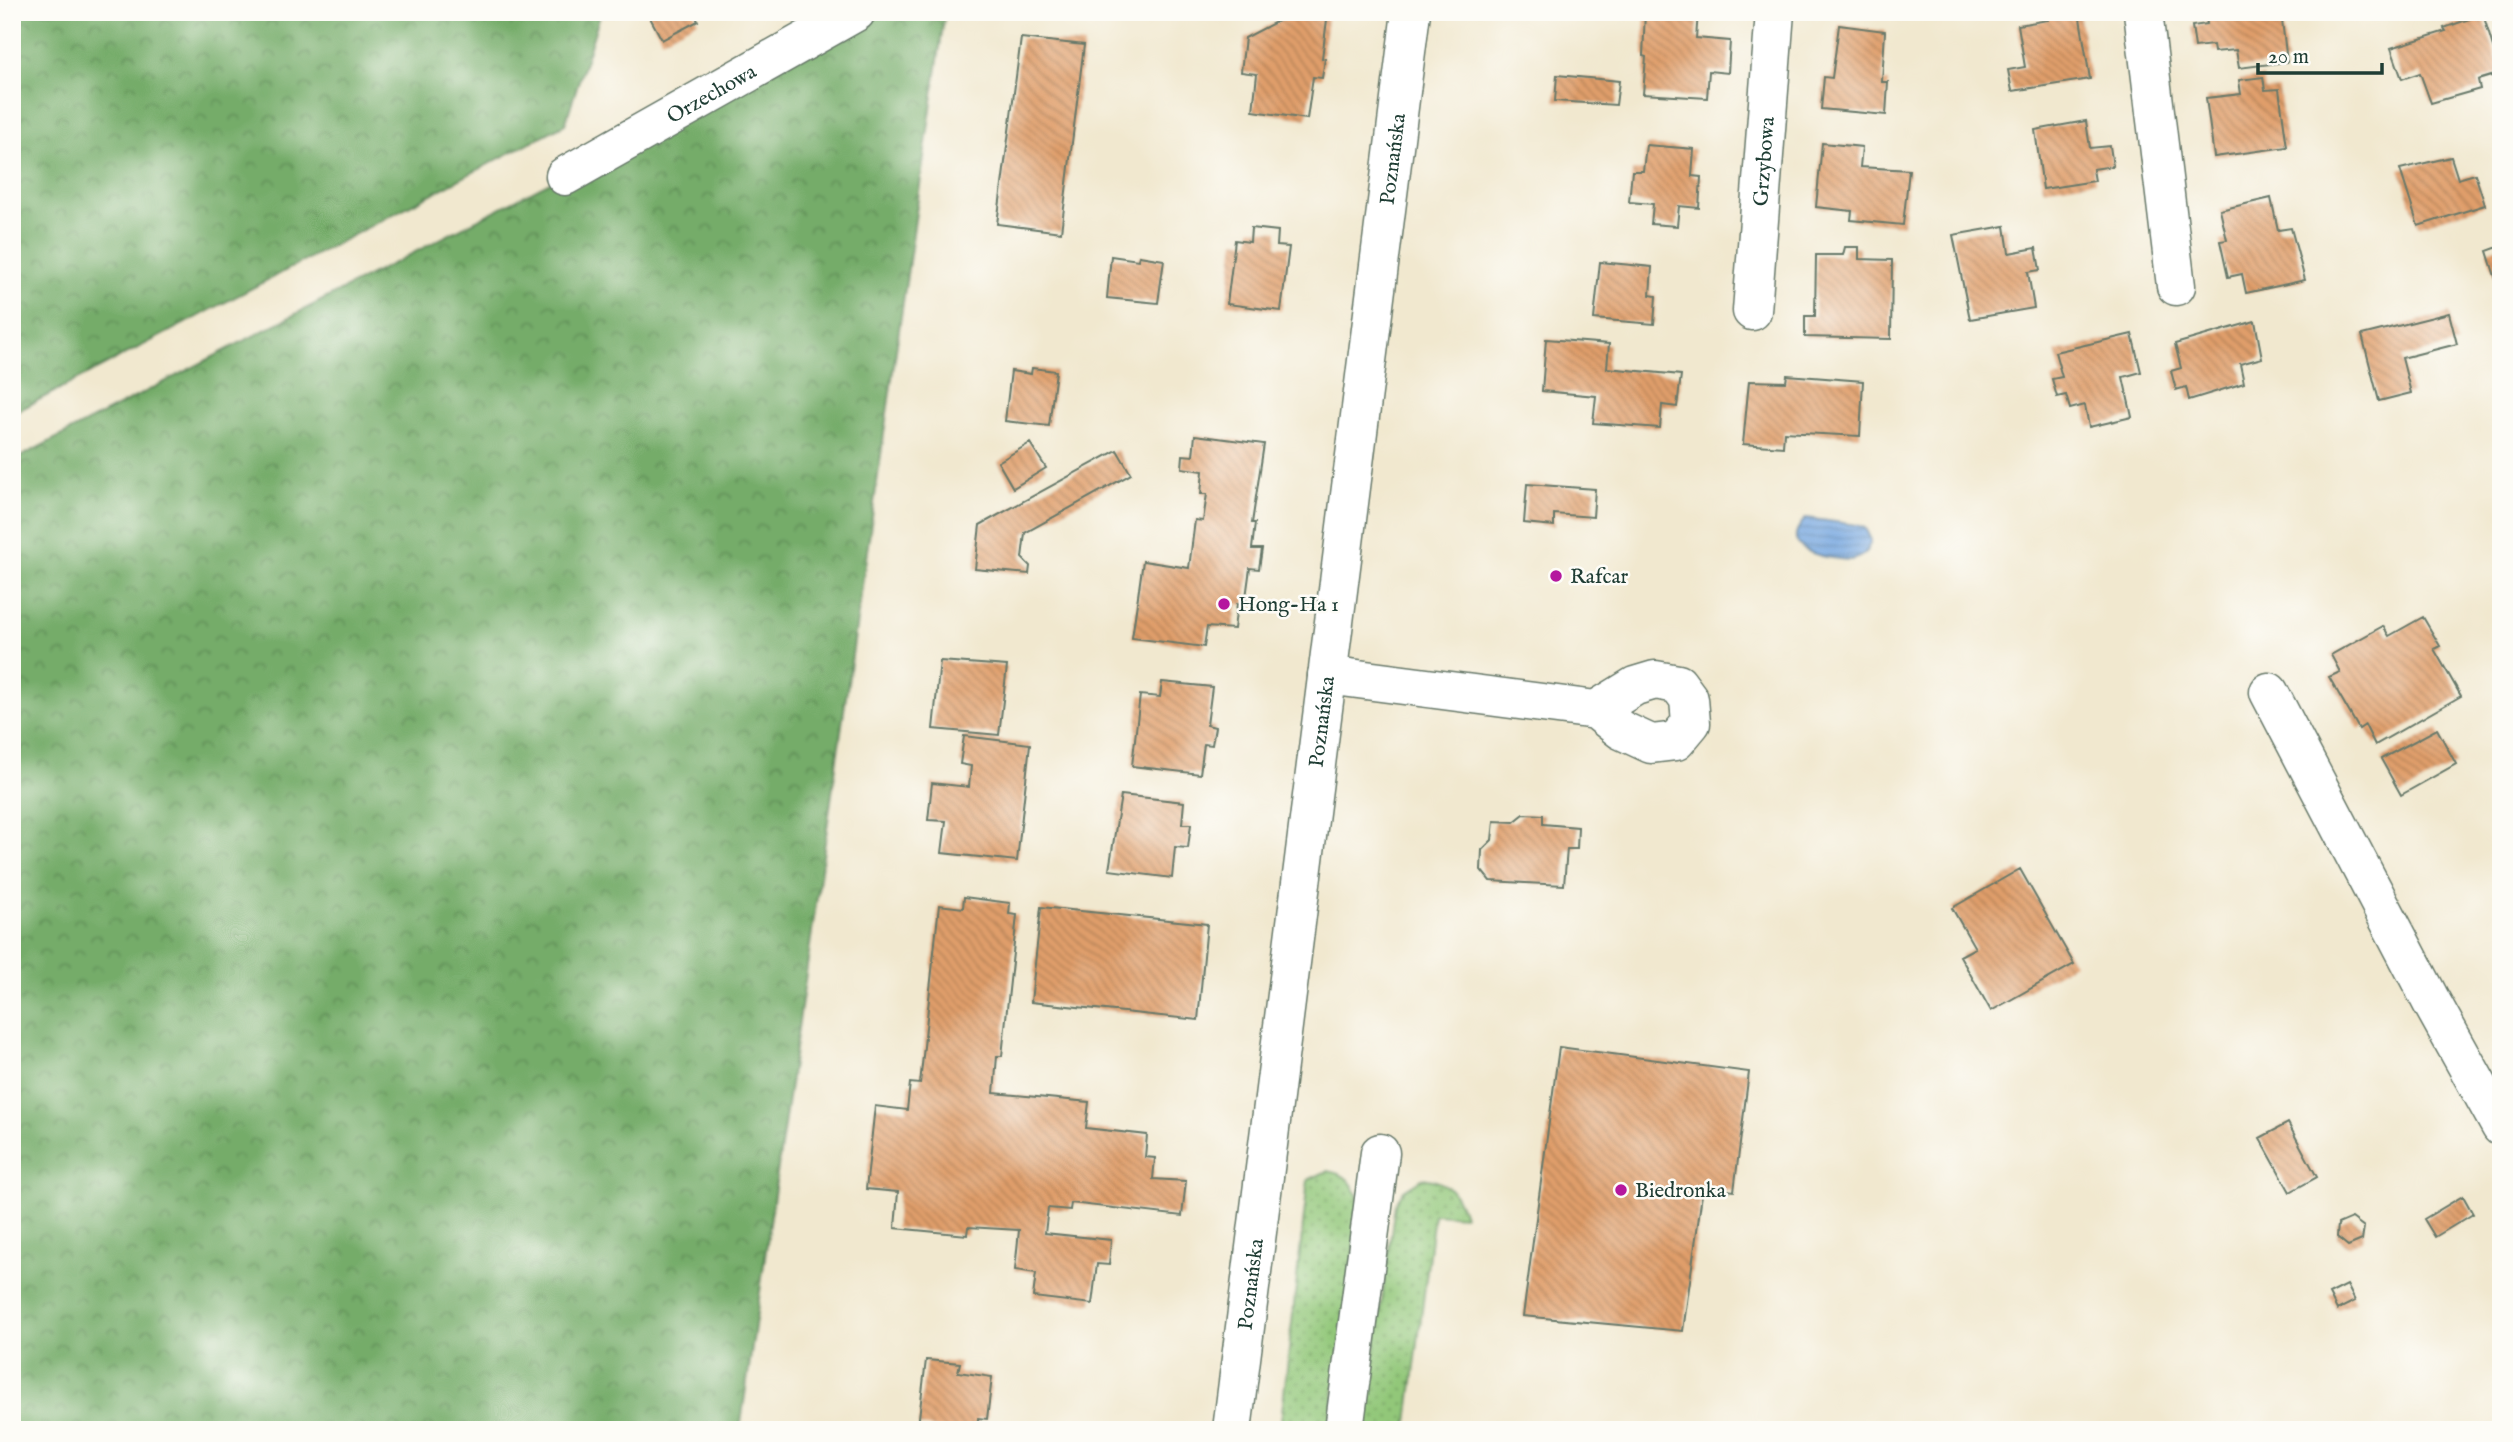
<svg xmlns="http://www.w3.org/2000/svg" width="2513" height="1442" font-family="'IM FELL English',serif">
<defs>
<pattern id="grass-dots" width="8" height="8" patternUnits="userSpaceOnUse" patternTransform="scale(1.75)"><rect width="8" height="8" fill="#92c779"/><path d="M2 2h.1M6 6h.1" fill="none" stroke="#77a364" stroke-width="1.8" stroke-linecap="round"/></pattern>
<pattern id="forest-crowns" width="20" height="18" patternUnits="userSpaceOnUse" patternTransform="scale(1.75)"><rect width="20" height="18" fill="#75ac69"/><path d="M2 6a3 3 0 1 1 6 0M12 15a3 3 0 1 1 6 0" fill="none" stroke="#5f8d57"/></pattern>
<pattern id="water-rules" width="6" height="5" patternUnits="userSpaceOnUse" patternTransform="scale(1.75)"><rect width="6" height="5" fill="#75a6e0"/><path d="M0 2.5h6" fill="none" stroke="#5f88b6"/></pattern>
<pattern id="building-back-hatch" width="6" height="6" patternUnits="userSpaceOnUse" patternTransform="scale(1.75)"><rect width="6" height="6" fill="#e09e6a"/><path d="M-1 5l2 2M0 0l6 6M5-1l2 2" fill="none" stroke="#b58258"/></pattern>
</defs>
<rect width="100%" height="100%" fill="#fdfcf7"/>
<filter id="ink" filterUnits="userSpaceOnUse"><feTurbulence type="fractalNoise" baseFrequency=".0143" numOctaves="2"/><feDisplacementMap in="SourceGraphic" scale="14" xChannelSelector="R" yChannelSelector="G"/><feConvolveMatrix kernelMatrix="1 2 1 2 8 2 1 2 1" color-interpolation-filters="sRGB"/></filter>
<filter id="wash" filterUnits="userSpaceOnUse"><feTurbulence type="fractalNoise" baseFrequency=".00686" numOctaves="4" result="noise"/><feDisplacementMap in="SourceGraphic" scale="28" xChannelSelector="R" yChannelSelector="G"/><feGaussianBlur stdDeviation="1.57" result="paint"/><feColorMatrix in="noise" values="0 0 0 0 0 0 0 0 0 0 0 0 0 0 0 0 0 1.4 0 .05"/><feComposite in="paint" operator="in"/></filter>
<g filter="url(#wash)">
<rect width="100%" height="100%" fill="#f1e8cf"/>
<path fill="url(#grass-dots)" stroke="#588256" stroke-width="2" d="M1327 1171C1348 1174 1352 1182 1360 1201L1329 1430H1280L1308 1180Z
M1423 1178C1450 1182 1456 1192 1464 1216L1434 1214 1407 1430H1364L1395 1204 1404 1190Z"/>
<path fill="url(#forest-crowns)" stroke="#4a744e" stroke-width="2" d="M12 12H601L565 124 12 414Z
M878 12H945L740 1430H12V461Z"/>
<path fill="url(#water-rules)" stroke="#4a728a" stroke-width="2" d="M1806 518 1857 525 1865 528 1871 540C1864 565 1847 561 1826 557 1803 552 1783 542 1806 518Z"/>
<g id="blocks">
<path fill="url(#building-back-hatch)" d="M647 12H694L698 21 662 40Z
M1295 12H1328L1322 58 1325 59 1322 78 1313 77 1307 119 1253 111 1257 74 1241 72 1245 38Z
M1645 12 1698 13 1696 38 1730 41 1728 73 1709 71 1707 98 1643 94 1646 57 1643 56Z
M2047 12H2079L2090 79 2012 91 2008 70 2025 67 2018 25 2048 20Z
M2205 12H2281L2287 62 2239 68 2236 50 2214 52 2213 45 2195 47 2192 26 2207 24Z
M2483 14 2501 73 2478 80 2480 89 2431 103 2420 73 2402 79 2391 48 2446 31 2444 28Z
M1839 25 1885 31 1882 82H1888L1886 115 1821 109 1824 77 1832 78Z
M1021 38 1084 45 1061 232 997 224Z
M1557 75 1619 81 1616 105 1555 101Z
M2263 77 2265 90 2279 89 2287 147 2214 157 2206 98 2241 94 2239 80Z
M2086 121 2090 148 2110 146 2113 166 2093 169 2095 181 2043 189 2035 130Z
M1822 143 1862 147 1860 167 1909 170 1903 225 1851 220 1852 211 1816 207Z
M1646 145 1694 149 1692 176 1701 177 1699 208 1679 206 1677 226 1651 224 1653 204 1629 202 1632 171H1643Z
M2451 157 2458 179 2475 174 2485 205 2418 226 2400 169Z
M2271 198 2278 230 2291 228 2305 280 2246 293 2242 274 2228 277 2220 241 2227 240 2220 210Z
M2005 226 2009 253 2036 248 2040 270 2028 272 2034 308 1970 319 1953 235Z
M1251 228 1278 231 1277 246 1289 247 1281 311 1227 304 1235 240 1250 242Z
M2501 246V292H2500L2487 251Z
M1845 247H1859V259L1892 260 1891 339 1805 337V316H1815L1816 255H1843Z
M1111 256 1138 260 1139 256 1164 260 1158 303 1107 298Z
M1600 262 1652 267 1650 295 1656 296 1654 324 1594 319Z
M2449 313 2457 344 2402 358 2411 393 2379 401 2362 335Z
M2255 321 2262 358 2240 364 2244 383 2189 400 2186 387 2176 390 2171 371 2181 368 2175 344Z
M2132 334 2141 372 2123 377 2132 417 2089 427 2085 405 2070 409 2066 395 2057 397 2052 379 2062 377 2055 352Z
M1546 339 1609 344 1607 368 1681 375 1677 407 1662 405 1660 428 1593 423 1596 396 1542 391Z
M1032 368 1056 371 1049 426 1005 421 1011 371 1031 374Z
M1787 375 1863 381 1860 436 1784 432 1783 447 1743 444 1749 381 1786 382Z
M1195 435 1264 444 1252 523H1255L1252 549H1262L1259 569 1250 568 1245 605 1237 604 1234 629 1207 627 1204 647 1132 638 1143 561 1189 568 1195 520 1203 521 1207 494H1201L1203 471 1182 468 1183 455 1193 456Z
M1030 443 1046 468 1013 488 998 462Z
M1117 450 1131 474 1025 533 1022 558 1030 566 1029 574 975 569 980 525Z
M1527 484 1595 489 1593 517 1554 514V526L1524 523Z
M2423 617 2440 646 2434 649 2461 696 2375 745 2365 725 2359 729 2329 677 2340 672 2331 655 2383 626 2389 636Z
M940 661 1007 666 999 735 933 729Z
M1162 682 1212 687 1207 725 1215 727 1212 745 1204 744 1200 774 1132 766 1140 695 1160 697Z
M2437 729 2456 764 2401 795 2381 759Z
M964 736 1030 744 1017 861 942 853 946 821 928 820 932 783 969 787 971 766 960 764Z
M1121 795 1184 802 1182 824H1191L1188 848 1175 847 1172 878 1109 870Z
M1524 814 1543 815V824L1578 827 1577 849H1567L1564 885 1490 881 1481 870 1482 850 1492 840 1494 821 1514 822Z
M2020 869 2074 964 1991 1011 1960 956 1975 948 1952 908Z
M964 897 1010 903 1009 914 1017 915 1002 1056H997L994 1093 1089 1102 1086 1128 1147 1135 1145 1157 1155 1158 1153 1179 1186 1181 1182 1216 1071 1203 1070 1210 1048 1208 1045 1233 1111 1240 1109 1265 1097 1264 1092 1304 1033 1297 1036 1273 1015 1270 1019 1230 968 1227 967 1235 895 1228 898 1192 866 1189 875 1106 907 1110 910 1083 920 1084 939 905 963 908Z
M1041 907 1207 924 1198 1020 1031 1002Z
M1559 1047 1749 1072 1734 1191 1703 1187 1683 1331 1523 1316Z
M2288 1123 2317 1177 2290 1192 2260 1138Z
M2463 1196 2473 1214 2435 1237 2424 1219Z
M2352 1218 2364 1227 2362 1240 2348 1246 2337 1237 2338 1224Z
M2347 1285 2355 1301 2337 1310 2329 1294Z
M926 1360 960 1363 958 1372 992 1377 987 1419 978 1418 977 1430H949L918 1426Z"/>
</g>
</g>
<g filter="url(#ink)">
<use href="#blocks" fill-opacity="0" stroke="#68796a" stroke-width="2"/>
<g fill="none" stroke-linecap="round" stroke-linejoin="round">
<defs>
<g id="minor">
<path d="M2143 12 2176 286"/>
<path id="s1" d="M565 176 856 12"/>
<path id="s2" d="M1752 311 1775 12"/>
<path d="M1327 675 1596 710 1621 730 1651 744 1676 741 1691 723 1689 699 1678 684 1655 680 1635 686 1596 710"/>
<path d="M2269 692 2431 1001 2501 1127"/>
<path id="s3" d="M1232 1430 1411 12"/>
<path d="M1344 1430 1380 1153"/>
</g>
</defs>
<use href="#minor" stroke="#68796a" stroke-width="41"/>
<use href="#minor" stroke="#fff" stroke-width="38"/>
</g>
</g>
<g fill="#b5179e" stroke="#fdfcf7" stroke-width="2.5">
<circle cx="1556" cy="576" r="7"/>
<circle cx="1224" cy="604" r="7"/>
<circle cx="1621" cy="1190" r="7"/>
</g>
<g text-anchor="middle" stroke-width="5" stroke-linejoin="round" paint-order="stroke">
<g font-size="21" fill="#1f3d34" stroke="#fdfcf7">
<text dy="7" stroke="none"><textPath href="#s1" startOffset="168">Orzechowa</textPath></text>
<text dy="7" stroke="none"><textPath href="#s3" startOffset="1281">Poznańska</textPath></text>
<text dy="7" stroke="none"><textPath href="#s2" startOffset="150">Grzybowa</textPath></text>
<text dy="7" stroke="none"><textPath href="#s3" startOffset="714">Poznańska</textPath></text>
<text dy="7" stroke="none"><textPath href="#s3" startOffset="147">Poznańska</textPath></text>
</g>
<g font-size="21" fill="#1f3d34" stroke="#fdfcf7" text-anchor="start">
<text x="1570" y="583">Rafcar</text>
<text x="1238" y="611">Hong-Ha 1</text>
<text x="1635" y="1197">Biedronka</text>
</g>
</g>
<rect width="2513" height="1442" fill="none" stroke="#fdfcf7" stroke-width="42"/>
<path d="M2258 63v10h124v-10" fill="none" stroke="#1f3d34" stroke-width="3.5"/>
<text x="2268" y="63" font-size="21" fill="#1f3d34" stroke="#fdfcf7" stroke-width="5" paint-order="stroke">20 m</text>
</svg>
